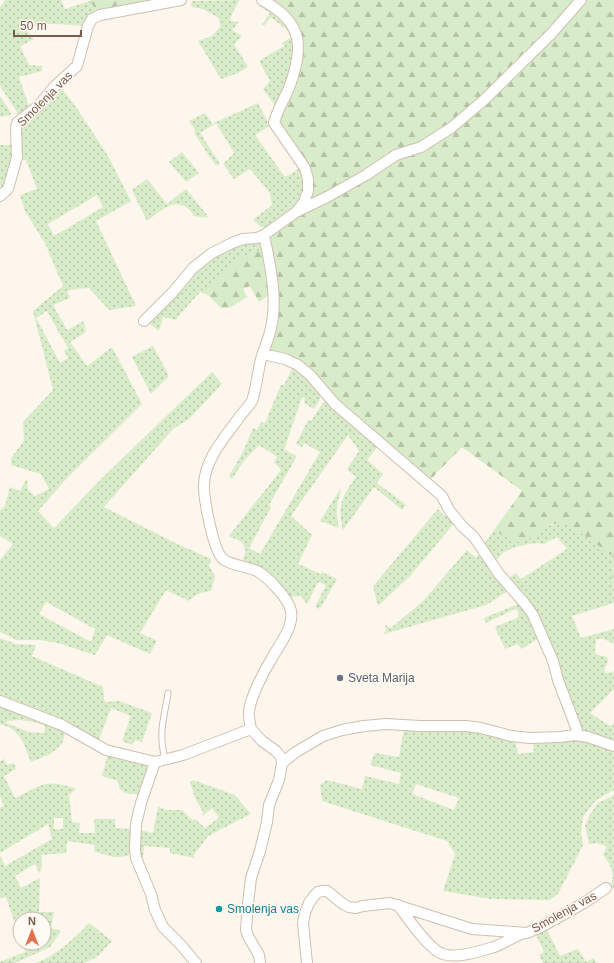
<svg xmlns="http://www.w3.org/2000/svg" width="614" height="963" font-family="Arial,sans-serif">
<defs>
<pattern id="grass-dots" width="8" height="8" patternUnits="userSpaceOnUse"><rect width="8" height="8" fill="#d8ecc9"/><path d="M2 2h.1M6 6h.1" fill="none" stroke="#b4c2a5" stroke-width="1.8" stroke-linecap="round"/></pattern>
<pattern id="forest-firs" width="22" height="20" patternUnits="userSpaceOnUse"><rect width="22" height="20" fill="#d8ecc9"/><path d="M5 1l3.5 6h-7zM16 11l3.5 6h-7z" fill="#b4c2a5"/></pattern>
</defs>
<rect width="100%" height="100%" fill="#fdf6ec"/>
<path fill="url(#grass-dots)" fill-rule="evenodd" d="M5 0H61L65 9 90 1 98 13 84 26C64 25 44 21 25 29L34 39 20 46 29 65 42 66V71L19 77 29 107 19 115 0 86V7Z
M239 0 230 18 231 21 239 22 232 30 242 36 234 44 248 67 238 73 221 79 198 41 212 36 220 27 219 18 203 9 192 7 191 4 192 1Z
M262 2 273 8 293 31 295 64 276 107 263 89 270 81 259 61 284 46 282 43 291 37 286 29 271 17 264 26 261 24 264 22 270 13 259 6Z
M59 85 76 107 108 156 131 201 96 221 136 306 109 310 89 288 75 289 67 291 70 298 53 305 67 330 84 321 86 332 70 342 87 366 112 347 142 404 68 477 38 511 54 528 101 479 212 372 222 384 189 419 173 429 104 507 171 541 211 559 209 566 215 576 211 591C202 592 195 594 189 601L166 590 140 633 157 641 150 654 107 635 95 655 58 643 40 640H17L0 632V560L13 544 0 536V510L5 506 10 487 20 491 27 478 28 490 35 496 49 489 41 474 11 465V458L24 441 23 422 53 390 33 311 63 286 45 243 25 211 20 195 37 189 26 160H20L19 127ZM97 195 103 207 54 236 48 224ZM47 311 68 348 64 351 68 358 60 363 36 318ZM46 602 95 629 91 642 39 614Z
M0 96 11 113 10 115 0 117Z
M258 103 270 126 255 135 285 177 302 167 306 177 301 205 283 215 266 227H261L253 220 272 205 270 193 250 169 234 179 223 164 234 153 216 123 200 133 220 164 216 166 194 133 195 130 189 121 205 113 212 124Z
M0 145H13V156L4 190 0 185Z
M182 152 199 173 186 182 169 162Z
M147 179 167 204 186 189 207 215 208 218 193 216C192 212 191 211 187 208 173 197 159 212 147 221L132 190Z
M257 242 264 245 265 248 200 292 177 318V320L163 317 159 331 150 324 149 320C170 298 206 253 235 245 242 243 250 243 257 242Z
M153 346 169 376 151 394 132 357Z
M292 369C300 373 321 387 320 398 319 401 316 405 314 409L304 403 305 398 302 397 284 450 297 456 269 505 271 507 249 548 260 554 320 452 304 443 302 447 296 444 308 420 311 421 324 401 380 444 367 460 383 474 377 483 406 505 402 510 374 487 343 530C337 506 342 496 356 477L347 469 359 451 348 435 291 516 312 535 298 564 321 574 322 572 337 579 320 609 315 607 326 585 318 582 307 604 301 596 289 597C276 575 263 570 242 560L246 551 242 542 229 536 281 470 274 462 277 457 259 445 243 462 232 479 229 476 243 452 253 428 257 430 261 422 265 423 281 385H284Z
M341 488C341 492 339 496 338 501 336 510 337 519 339 528L320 521Z
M438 509 444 516 448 512 456 521 410 576 378 606 373 586Z
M560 522 568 524 614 544V603L572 616 581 638 614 629V644L604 639H596L595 652 598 655 607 657 608 661 604 670 606 673H610L614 671V689L590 713 610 726 614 723V743L584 733 580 728 554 660 506 580 516 573 521 579 567 549 557 537 544 544C535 541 511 547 503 553 500 556 498 559 494 562L483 546 494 530 508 538 527 540 540 529Z
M467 550 476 558 482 551 508 591 486 605 384 634 386 630 385 625 391 628 423 601Z
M521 603 541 637 521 649 518 644 505 649 495 627 517 618 519 614 517 610 515 609 486 623 484 618Z
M0 638 16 644 36 645 32 656 103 687 104 700 106 702 119 701 152 713 142 742 135 740 132 745 122 741 131 716 111 708 98 742 0 698Z
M0 703 63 727C70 748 46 756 31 762 23 743 22 730 0 724ZM18 720 35 722 45 726 44 733 29 732 6 723 7 721Z
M404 728C439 729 484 727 516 743L518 754 534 752 533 744 584 739 614 748V790L596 800 583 817 581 832 583 845 558 894 550 900 491 899 443 891 455 854 447 841 322 801 320 785 327 780 362 789 365 776 399 784 401 773 370 765 375 753 399 757ZM416 784 459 798 454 810 412 794Z
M108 754 150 765 142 795 125 793 119 788 118 781 102 776Z
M4 759 7 765 14 763 16 769 4 776 15 798C42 785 46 778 76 789L69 795 72 822 80 823 79 833H95L94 819H115V828L133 829 131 851 129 855C116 860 106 855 94 851L95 845 67 841 66 853 41 855 42 864 40 874 35 864 15 876 21 888 40 878 39 912H54L51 928 61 931 50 947 15 963H0V962L25 952 22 943H28L29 945 33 943H44V919H20V937L6 897 0 898V855L5 866 52 839 48 824 0 853V808L4 806 0 796V761ZM54 818H63V829H54Z
M193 780 235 795 251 814 208 836 194 855V858L170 853V848L144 846 143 860 141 861 138 847 139 830 153 833 158 807H159L166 810H182L192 820 195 819 205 828 219 818 212 808 202 816 203 812 195 798 190 782Z
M614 795V888H611C614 872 613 868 603 855L607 846 596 843 589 844 585 826 589 816 598 803Z
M89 923 112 941 98 956 85 963H36C57 955 74 939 89 923Z
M546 928 560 956 578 949 586 962 594 958 596 963H543L539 955 544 952 535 932Z"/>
<path fill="url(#forest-firs)" d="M91 0H167L98 13 90 1Z
M270 0H614V583H612V555L568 524C543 518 534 542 519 542 510 541 501 534 494 530L522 491 462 447 429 481 326 394 317 382 269 353 267 348 275 267 271 242V237L274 231 311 191 281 127 279 121 302 47Z
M265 248 270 294 259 302 250 286 243 289 247 297 231 307 226 308H221L208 295 200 292 238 258Z"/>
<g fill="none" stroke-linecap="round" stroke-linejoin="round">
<defs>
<path id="lane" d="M165 759C158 732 164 719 168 693"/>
<path id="street" d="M262 0C304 22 304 48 289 88 284 100 277 110 274 123L305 168 308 179V191L304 202 296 212 264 235
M0 196 8 189 17 157 16 129 17 123 38 106 54 87 77 66 88 26 92 19 100 15 181 0
M296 212 327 197 366 175 396 155 421 147 451 128 484 100 551 34 581 0
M144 321 173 292 193 268 212 253 232 243 243 239 257 238 264 235C270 265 278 297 271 328 269 338 264 349 261 359 258 371 256 390 252 401 249 406 244 411 241 415 226 436 204 459 204 486 204 500 213 550 223 559 232 566 246 566 257 571 268 577 289 599 291 611 294 627 279 645 272 658 264 671 251 696 249 711 248 716 250 723 251 729
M263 354 285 359 298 365 310 375 335 404 442 496 449 510 462 526 474 537 499 574 526 605 533 615 553 661 558 680 577 730 576 735
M0 701 62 725 106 750 155 762 183 755 251 729 262 741 276 751 281 757 282 763 279 780 269 805 267 822 260 851 251 878 248 904 246 930 248 936 259 955 260 963
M155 762 141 803 136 824 135 849 136 858 151 894 155 910 163 927 181 945 196 963
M282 763 296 752 323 736 342 730 364 726 386 724 420 726H466L481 728 511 736 530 738 559 737 576 735 588 737 614 746
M398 905C407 917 429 950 443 954 456 959 481 951 494 947 505 943 514 936 525 933
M307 963 303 923 305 913 309 903 314 896 318 892 323 891H327L343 904 349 907 356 908 363 906 390 903 472 929 527 933 543 926 584 903 606 888"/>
</defs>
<use href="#lane" stroke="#d1beb0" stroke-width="7"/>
<use href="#street" stroke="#d1beb0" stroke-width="12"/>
<use href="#lane" stroke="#fff" stroke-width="5"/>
<use href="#street" stroke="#fff" stroke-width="10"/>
</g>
<circle fill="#6b7280" stroke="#fffaf3" stroke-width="1.5" cx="340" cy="678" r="4"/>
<circle fill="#0f9aa8" stroke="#fffaf3" stroke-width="1.5" cx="219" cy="909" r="4"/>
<g text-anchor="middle" stroke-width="3" stroke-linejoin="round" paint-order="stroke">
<g font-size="12" fill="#7a5c4d" stroke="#fffaf3">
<text transform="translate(45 99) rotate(-45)" y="4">Smolenja vas</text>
<text transform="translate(564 912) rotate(-29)" y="4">Smolenja vas</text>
</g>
<g font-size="12" fill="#5b616d" stroke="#fffaf3" text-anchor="start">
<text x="348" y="682">Sveta Marija</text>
</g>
<g font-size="12" fill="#0d838f" stroke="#fffaf3" text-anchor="start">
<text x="227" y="913">Smolenja vas</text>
</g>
</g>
<g transform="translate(32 931)"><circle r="19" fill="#fffaf3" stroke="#cabbb1"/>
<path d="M0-3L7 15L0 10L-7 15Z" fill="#e76f51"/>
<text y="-6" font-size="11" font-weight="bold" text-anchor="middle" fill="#7a5c4d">N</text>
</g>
<path d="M14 30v6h67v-6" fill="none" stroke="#7a5c4d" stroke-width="2"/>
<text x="20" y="30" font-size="12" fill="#7a5c4d" stroke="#fffaf3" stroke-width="3" paint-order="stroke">50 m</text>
</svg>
